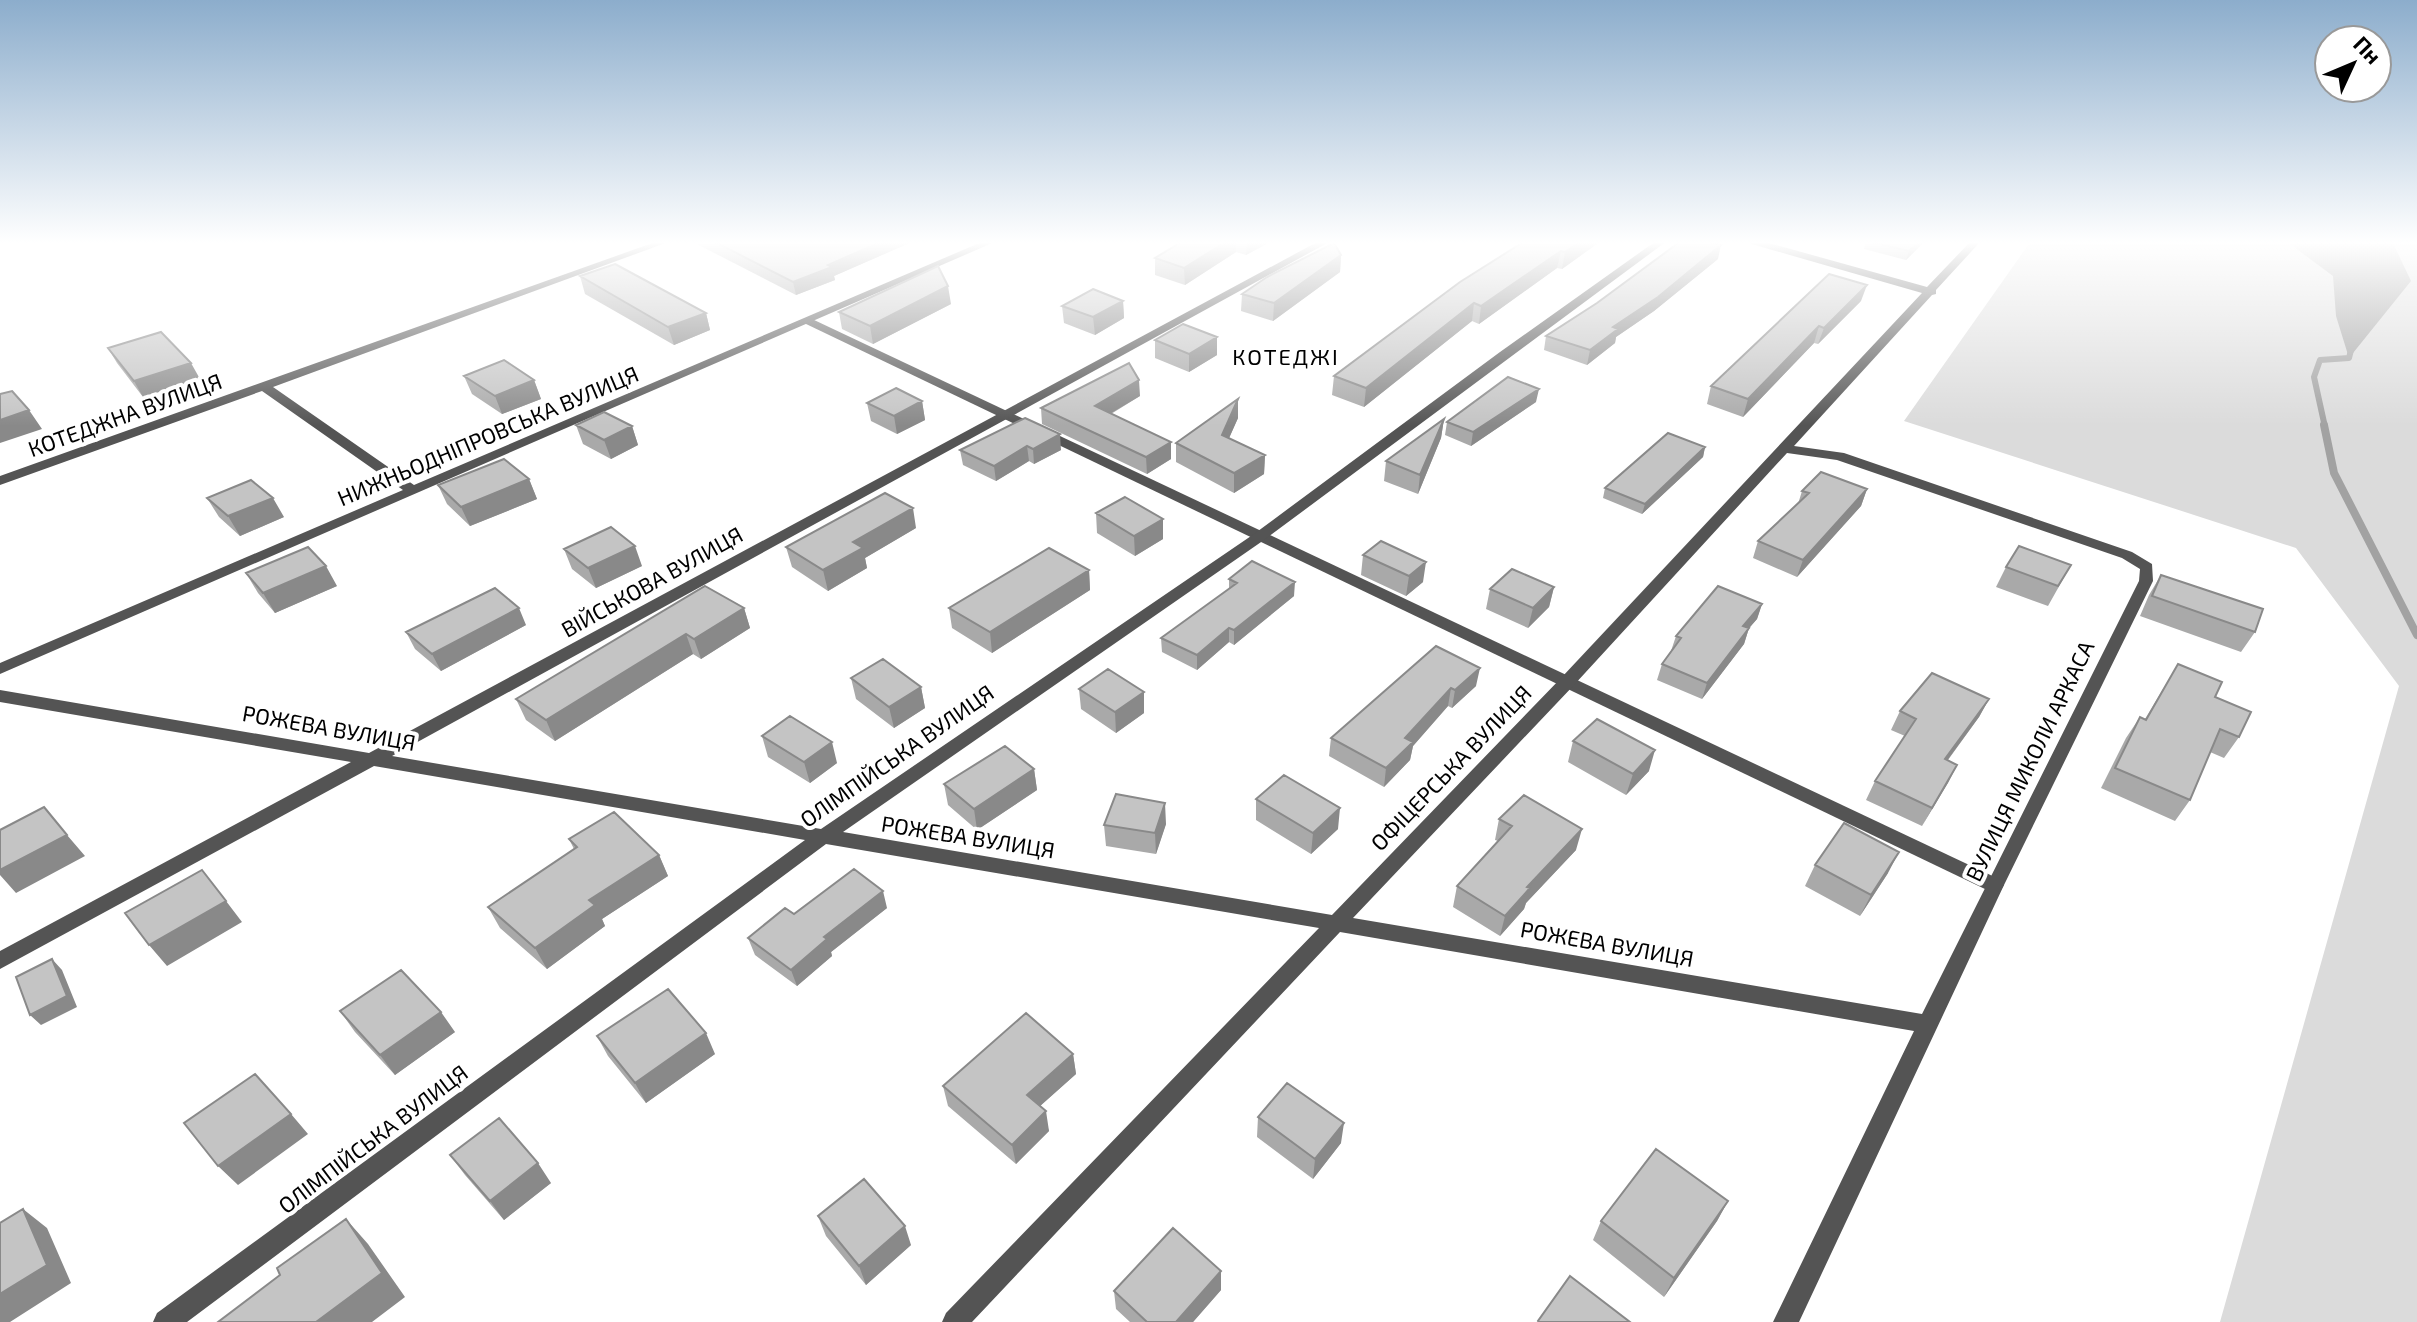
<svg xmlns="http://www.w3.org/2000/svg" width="2417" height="1322" font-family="'Exo 2',sans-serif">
<rect width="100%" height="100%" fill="#fff"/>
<path fill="#dbdbdb" d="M2031 241H2417V1322H2220L2399 686 2296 548 1904 421Z"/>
<path fill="#a2a2a2" d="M2286 241H2392L2411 281 2349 358 2336 316 2333 276Z"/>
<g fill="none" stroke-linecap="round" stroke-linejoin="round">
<path stroke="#a2a2a2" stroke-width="6" d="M2325 427 2314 377 2320 360 2349 358 2351 350"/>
<path stroke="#a2a2a2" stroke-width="8" d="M2324 425 2334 473 2417 635"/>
<path fill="#545454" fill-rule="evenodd" d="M804 319H812L2001 880 2004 885 2001 890 1994 893 1987 890 804 323Z"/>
<path fill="#545454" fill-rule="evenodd" d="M658 241H671L273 387 414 485 984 241H997L0 674V663L403 490 262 391 0 485V476Z
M1319 241H1331L392 756 821 829 1254 534 1500 352 1656 241H1667L1264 540 843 832 1332 915 1562 677 1922 293 1748 243 1747 241H1762L1927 287 1971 241H1981L1936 290V294L1932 295 1794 446 1844 453 2132 552 2152 564 2153 581 2004 885 1799 1322H1773L1914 1031 1340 932 972 1322H942L946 1313 1319 928 826 844 187 1322H153L157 1313 805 840 374 766 0 969V951L351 762 0 702V690L369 753ZM1787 453 1837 460 2122 558 2140 569 2139 581 1922 1014 1353 918 1574 685Z"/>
</g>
<path fill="#a9a9a9" d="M691 241H914L834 276 835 280 796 295Z
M1183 241H1272L1246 255 1236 252 1185 285 1155 275V258Z
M1525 241H1601L1562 269 1557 268 1479 324 1472 321 1364 407 1332 395 1334 376Z
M1866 241H1925L1906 260 1864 249Z
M1341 255 1340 272 1273 321 1241 311 1242 294Z
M1718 259 1654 311 1616 337 1615 343 1587 365 1544 350 1546 336Z
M580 276 706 313 710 330 674 345 585 294Z
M1123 301 1124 318 1095 335 1064 323 1062 306Z
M1861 301 1818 344 1814 343 1743 417 1707 404 1711 386Z
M951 304 873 344 842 329 839 312Z
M1155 340 1217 355 1189 372 1155 358Z
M108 348 200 379 143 397 117 363Z
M464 376 534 380 541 399 502 414 472 394Z
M1140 396 1111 414 1171 442V459L1147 474 1042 424 1041 408Z
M1238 399V418L1229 438 1265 455 1264 474 1234 493 1176 462V443Z
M922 401 925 420 897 434 871 421 867 403Z
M1536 402 1471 446 1445 435 1447 422Z
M1025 418 1061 450 1034 464 1029 461 996 481 963 465 960 450Z
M1444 419 1441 438 1418 494 1384 481 1386 461Z
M576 425 632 426 638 445 611 459 583 444Z
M1705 447 1703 457 1642 514 1603 498 1605 488Z
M529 479 537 499 470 526 447 504 438 485Z
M1867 489 1861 506 1797 577 1753 558 1758 541 1798 504 1802 491Z
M207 498 284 517 240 536 219 517Z
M1096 513 1163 519V539L1135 556 1097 533Z
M916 528 865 558 867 568 828 591 792 567 786 547Z
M564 549 642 566 596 588 572 569Z
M1363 555 1423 582 1406 596 1361 575Z
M2071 565 2048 606 1996 587 2006 567Z
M1089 570 1090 590 992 653 952 628 949 608Z
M246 573 337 586 275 613 258 593Z
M2161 575 2255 632 2241 652 2140 616 2149 595Z
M1229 579 1294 596 1234 645 1229 642 1197 670 1162 652 1161 638 1229 589Z
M1554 587 1549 607 1528 628 1486 609 1490 589Z
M1762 604 1757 619 1749 628 1744 644 1702 699 1657 680 1662 664 1671 651 1676 636Z
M744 608 750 628 701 659 693 654 555 741 526 720 516 699Z
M526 625 441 671 415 649 406 632Z
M1436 646 1476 686 1452 708 1448 706 1413 746 1410 760 1384 787 1329 756 1331 738Z
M2178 664 2215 697 2239 737 2224 758 2210 752 2190 800 2175 821 2101 788 2126 738 2140 717 2145 719Z
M851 678 921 687 925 708 894 728 856 699Z
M1079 689 1144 713 1116 733 1081 709Z
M1989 699 1979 717 1948 760 1957 765 1922 826 1866 800 1875 781 1905 736 1891 730 1900 711Z
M762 736 837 763 810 783 768 757Z
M1573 741 1649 771 1626 795 1568 762Z
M1034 769 1037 790 977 830 948 805 944 784Z
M1256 799 1338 829 1311 854 1256 820Z
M1499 819 1576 850 1526 903 1524 909 1500 936 1453 907 1457 886 1498 841 1495 840Z
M1166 824 1156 854 1106 846 1104 825Z
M569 839 659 855 668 876 602 919 605 926 547 969 500 928 488 907 574 849Z
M1815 865 1888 873 1860 916 1805 886Z
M887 908 831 952 832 956 797 986 755 955 748 938 794 914Z
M340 1011 455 1032 395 1075 355 1032Z
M597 1036 715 1054 646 1103 608 1056Z
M1073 1054 1076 1074 1040 1106 1049 1131 1016 1164 948 1106 943 1086Z
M1258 1117 1341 1143 1313 1179 1257 1137Z
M450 1155 551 1183 504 1220 465 1175Z
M1728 1201 1717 1221 1664 1297 1593 1240 1601 1221Z
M818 1216 911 1245 866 1285 826 1236Z
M1221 1271V1290L1193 1322H1130L1116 1309 1114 1291Z"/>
<path fill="#898989" d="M883 241H914L834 276 835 280 796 295 793 282Z
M1227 241H1236V252L1185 285 1184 268Z
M1247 241H1272L1246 255Z
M1581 241H1601L1562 269 1565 252Z
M1920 241H1925L1906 260 1909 251Z
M1721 245 1718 259 1654 311 1616 337 1615 343 1587 365 1590 350 1613 327Z
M1561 251 1557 268 1479 324 1481 306Z
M1341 255 1340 272 1273 321 1274 303Z
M1867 285 1861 301 1818 344 1824 328Z
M948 286 951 304 873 344 870 326Z
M1123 301 1124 318 1095 335 1093 317Z
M1474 303 1472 321 1364 407 1366 388Z
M706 313 710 330 674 345 668 327Z
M1819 326 1814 343 1743 417 1748 399Z
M1217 337V355L1189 372V354Z
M191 363 200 379 143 397 134 381Z
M534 380 541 399 502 414 495 396Z
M1139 380 1140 396 1096 422 1095 406Z
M1539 389 1536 402 1471 446 1473 432Z
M1238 399V418L1222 454V435Z
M922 401 925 420 897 434 894 416Z
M29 410 42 429 0 443V420Z
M1444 419 1441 438 1418 494 1420 475Z
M632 426 638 445 611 459 604 440Z
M1060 434 1061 450 1034 464 1033 449Z
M1171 442V459L1147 474 1146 457Z
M1027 446 1029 461 996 481 994 466Z
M1705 447 1703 457 1642 514 1645 504Z
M1265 455 1264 474 1234 493V473Z
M529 479 537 499 470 526 461 507Z
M1867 489 1861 506 1797 577 1803 560Z
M273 498 284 517 240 536 228 516Z
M913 508 916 528 865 558 867 568 828 591 823 570 853 542Z
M1163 519V539L1135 556 1134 536Z
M635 546 642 566 596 588 588 568Z
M1426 562 1423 582 1406 596 1409 576Z
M326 566 337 586 275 613 263 593Z
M1089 570 1090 590 992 653 990 632Z
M1295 582 1294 596 1234 645V630Z
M1554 587 1549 607 1528 628 1533 608Z
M1762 604 1757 619 1738 641 1743 626Z
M519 608 526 625 441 671 432 654Z
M744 608 750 628 701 659 694 639Z
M1229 628V642L1197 670V655Z
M1749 628 1744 644 1702 699 1707 683Z
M686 634 693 654 555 741 546 720Z
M1480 668 1476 686 1452 708 1455 690Z
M921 687 925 708 894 728 889 707Z
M1451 688 1448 706 1413 746 1410 760 1384 787 1386 768 1405 738Z
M1144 692V713L1116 733 1115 712Z
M1989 699 1979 717 1935 777 1945 759Z
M832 742 837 763 810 783 804 762Z
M1655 750 1649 771 1626 795 1633 774Z
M1957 765 1948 783 1922 826 1932 808Z
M1034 769 1037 790 977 830 974 809Z
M1165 803 1166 824 1156 854 1155 833Z
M1340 808 1338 829 1311 854 1313 833Z
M1582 829 1576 850 1526 903 1524 909 1500 936 1505 916 1527 887Z
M67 835 85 856 16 893 0 875V870Z
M1899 852 1888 873 1860 916 1871 895Z
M659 855 668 876 602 919 605 926 547 969 535 948 589 900Z
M883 891 887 908 831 952 832 956 797 986 791 970 824 937Z
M226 901 242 922 167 966 149 945Z
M52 959 62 970 77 1007 41 1025 30 1015Z
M441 1012 455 1032 395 1075 380 1055Z
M706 1033 715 1054 646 1103 635 1083Z
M1073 1054 1076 1074 1030 1115 1027 1095Z
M1046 1111 1049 1131 1016 1164 1012 1145Z
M291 1114 308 1134 238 1185 218 1166Z
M1344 1123 1341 1143 1313 1179 1315 1159Z
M538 1163 551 1183 504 1220 490 1201Z
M1728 1201 1717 1221 1664 1297 1674 1278Z
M23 1209 47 1228 71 1283 10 1322H0V1294Z
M346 1219 368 1244 405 1297 372 1322H316Z
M905 1226 911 1245 866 1285 859 1266Z
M1221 1271V1290L1193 1322H1176Z"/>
<path fill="#c4c4c4" stroke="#898989" stroke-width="2" d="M713 241H883L828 265 832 267 793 282Z
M1183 241H1227L1184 268 1155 258Z
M1525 241H1581L1565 252 1561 251 1481 306 1474 303 1366 388 1334 376 1460 282Z
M1681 241H1705L1721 245 1658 297 1613 327 1618 329 1590 350 1546 336 1597 303Z
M1868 241H1920L1909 251Z
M1334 243 1341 255 1274 303 1242 294 1267 277Z
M615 264 706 313 668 327 580 276Z
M938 266 948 286 870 326 839 312Z
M1829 274 1867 285 1824 328 1819 326 1748 399 1711 386Z
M1093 289 1123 301 1093 317 1062 306Z
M1183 324 1217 337 1189 354 1155 340Z
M161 332 191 363 134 381 108 348Z
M504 360 534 380 495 396 464 376Z
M1129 363 1139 380 1095 406 1171 442 1146 457 1041 408Z
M1508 377 1539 389 1473 432 1447 422Z
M896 388 922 401 894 416 867 403Z
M12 391 29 410 0 420V394Z
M1238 399 1222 435 1265 455 1234 473 1176 443Z
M604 412 632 426 604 440 576 425Z
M1025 418 1060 434 1033 449 1027 446 994 466 960 450Z
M1444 419 1420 475 1386 461Z
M1668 433 1705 447 1645 504 1605 488Z
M504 459 529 479 461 507 438 485Z
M1821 472 1867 489 1803 560 1758 541 1809 493 1802 491Z
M251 480 273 498 228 516 207 498Z
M885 493 913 508 853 542 863 548 823 570 786 547Z
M1125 497 1163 519 1134 536 1096 513Z
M611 527 635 546 588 568 564 549Z
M1381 541 1426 562 1409 576 1363 555Z
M2019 546 2071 565 2058 586 2006 567Z
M308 547 326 566 263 593 246 573Z
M1049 548 1089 570 990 632 949 608Z
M1252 561 1295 582 1234 630 1229 628 1197 655 1161 638 1237 583 1229 579Z
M1512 569 1554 587 1533 608 1490 589Z
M2161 575 2263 609 2255 632 2152 596Z
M705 586 744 608 694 639 686 634 546 720 516 699Z
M1718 586 1762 604 1743 626 1749 628 1707 683 1662 664 1681 638 1676 636Z
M495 588 519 608 432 654 406 632Z
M1436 646 1480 668 1455 690 1451 688 1405 738 1413 742 1386 768 1331 738Z
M883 659 921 687 889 707 851 678Z
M2178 664 2222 682 2215 697 2251 712 2239 737 2220 729 2190 800 2115 768 2140 717 2146 720Z
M1108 669 1144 692 1115 712 1079 689Z
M1932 673 1989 699 1945 759 1957 765 1932 808 1875 781 1916 719 1900 711Z
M790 716 832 742 804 762 762 736Z
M1597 719 1655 750 1633 774 1573 741Z
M1005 746 1034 769 974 809 944 784Z
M1284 775 1340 808 1313 833 1256 799Z
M1116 794 1165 803 1155 833 1104 825Z
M1524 795 1582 829 1527 887 1530 888 1505 916 1457 886 1512 826 1499 819Z
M44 807 67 835 0 870V830Z
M614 812 659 855 589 900 595 905 535 948 488 907 577 847 569 839Z
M1844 823 1899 852 1871 895 1815 865Z
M854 869 883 891 824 937 827 939 791 970 748 938 785 908 794 914Z
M202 870 226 901 149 945 125 913Z
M52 959 67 996 30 1015 16 977Z
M401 970 441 1012 380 1055 340 1011Z
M668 989 706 1033 635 1083 597 1036Z
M1026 1013 1073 1054 1027 1095 1046 1111 1012 1145 943 1086Z
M255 1074 291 1114 218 1166 184 1123Z
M1287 1083 1344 1123 1315 1159 1258 1117Z
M499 1118 538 1163 490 1201 450 1155Z
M1656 1149 1728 1201 1674 1278 1601 1221Z
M864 1179 905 1226 859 1266 818 1216Z
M23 1209 47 1265 0 1294V1223Z
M346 1219 382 1273 316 1322H218L280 1275 277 1268Z
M1173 1228 1221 1271 1176 1322H1147L1114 1291Z
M1570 1276 1630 1322H1539L1538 1321Z"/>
<linearGradient id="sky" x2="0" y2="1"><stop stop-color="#8cadcc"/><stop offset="0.57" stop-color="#fff"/><stop offset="1" stop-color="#fff" stop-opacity="0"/></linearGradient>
<rect width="2417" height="426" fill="url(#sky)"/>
<g text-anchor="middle" stroke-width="8" stroke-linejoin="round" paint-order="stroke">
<g font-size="22" letter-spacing="2" fill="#000" stroke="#fff">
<text x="1286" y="365">КОТЕДЖІ</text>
</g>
<g font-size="22" fill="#000" stroke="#fff">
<text transform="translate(125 415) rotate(-20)" y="8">КОТЕДЖНА ВУЛИЦЯ</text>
<text transform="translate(488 436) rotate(-23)" y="8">НИЖНЬОДНІПРОВСЬКА ВУЛИЦЯ</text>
<text transform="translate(652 582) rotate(-29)" y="8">ВІЙСЬКОВА ВУЛИЦЯ</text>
<text transform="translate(329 728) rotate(10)" y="8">РОЖЕВА ВУЛИЦЯ</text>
<text transform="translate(897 756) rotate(-35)" y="8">ОЛІМПІЙСЬКА ВУЛИЦЯ</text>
<text transform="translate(2030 761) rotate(-64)" y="8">ВУЛИЦЯ МИКОЛИ АРКАСА</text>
<text transform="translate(1451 768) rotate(-46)" y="8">ОФІЦЕРСЬКА ВУЛИЦЯ</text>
<text transform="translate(968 837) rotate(9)" y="8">РОЖЕВА ВУЛИЦЯ</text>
<text transform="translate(1607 944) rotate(10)" y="8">РОЖЕВА ВУЛИЦЯ</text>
<text transform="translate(373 1139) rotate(-37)" y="8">ОЛІМПІЙСЬКА ВУЛИЦЯ</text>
</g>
</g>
<g transform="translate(2353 64) rotate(46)"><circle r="38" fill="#ffffff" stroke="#999999" stroke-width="2"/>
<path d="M0-6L14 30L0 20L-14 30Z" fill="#000000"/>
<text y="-12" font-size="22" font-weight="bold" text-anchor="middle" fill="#000000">Пн</text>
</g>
</svg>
